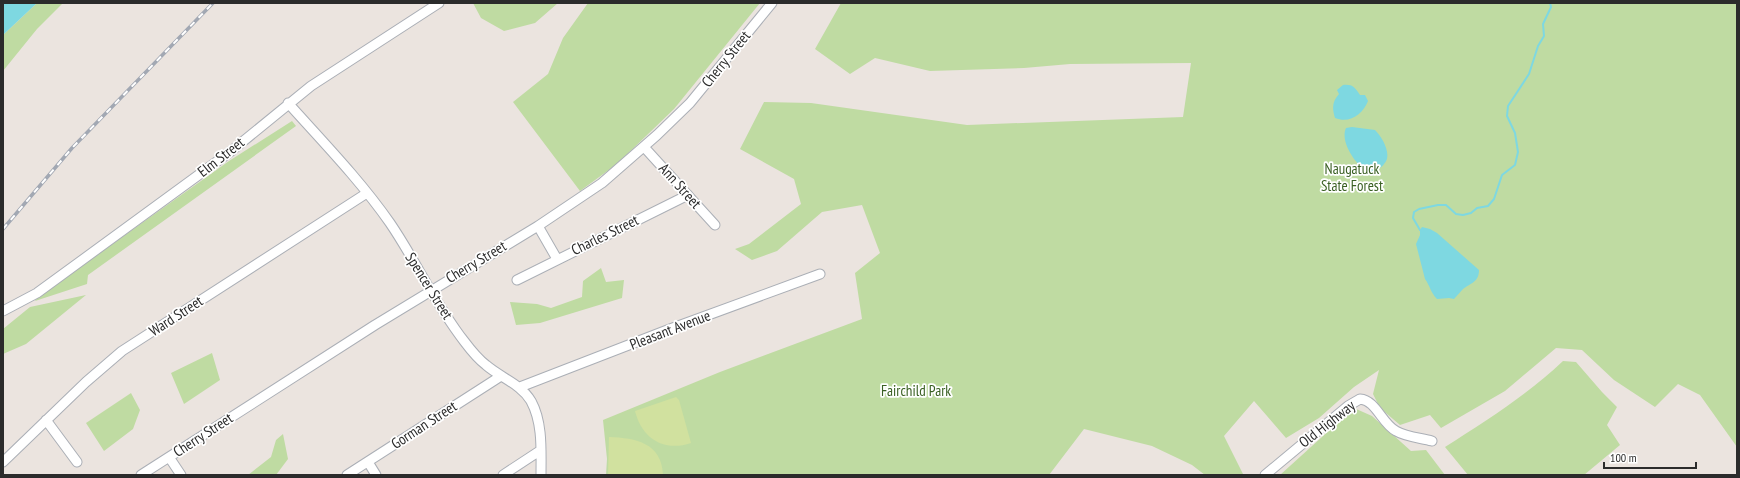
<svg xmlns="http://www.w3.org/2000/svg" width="1740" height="478" font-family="'PT Sans Narrow',sans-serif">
<rect width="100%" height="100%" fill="#ebe4df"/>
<path fill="#bfdba2" d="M37 3H63L37 29 3 71V35Z
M473 3H558L535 23 504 31 481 18Z
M588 3H760L674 109 617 164 580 191 513 102 548 74 563 38Z
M841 3H1737V447L1700 395 1678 384 1655 407 1614 380 1582 350 1556 348 1505 391 1441 428 1430 415 1400 425 1380 408 1373 394 1379 370 1354 387 1319 418 1286 438 1254 401 1224 436 1243 474 1241 475H1205L1192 465 1152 446 1084 429 1049 475H606L607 459 603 420 720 372 862 319 855 273 880 253 862 205 822 212 777 251 752 260 735 249 749 244 801 204 794 179 740 149 764 102 811 103 967 125 1183 117 1191 63 1070 64 1024 68 930 71 875 58 850 74 815 49Z
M292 121 296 126 88 275 87 284 35 301 38 297 229 161Z
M601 268 606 282 624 280 622 298 540 323 516 325 510 302 537 304 551 308 582 297 583 281Z
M86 295 26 344 3 354V329L30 307Z
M212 353 220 380 184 404 171 373Z
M1563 361 1576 362 1602 392 1617 407 1607 425 1620 445 1584 475H1468L1445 447C1486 421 1527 395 1563 361Z
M131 393 140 410 133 429 104 451 86 423Z
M1354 408 1372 416 1411 451 1426 450 1445 475H1280Z
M283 434 288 459 276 475H248L271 457 276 440Z"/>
<path fill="#d1e19f" d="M676 397 679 400 691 443C664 452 642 439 635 411Z
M609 437C636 438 662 443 663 475H608Z"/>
<path fill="#7ed8e1" d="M3 3H37L3 35Z
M1343 85C1352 84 1355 87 1360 95H1365L1368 101C1363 114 1350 124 1335 118 1332 108 1332 102 1339 94L1337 90Z
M1352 127 1375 130C1382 137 1393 155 1384 164 1383 166 1375 172 1372 174 1359 170 1339 143 1346 128Z
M1422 227 1430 229 1437 233 1479 270C1479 282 1471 283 1463 289 1460 292 1457 296 1454 299L1449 298 1437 299C1431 293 1430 286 1425 279L1416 244 1420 235V230Z"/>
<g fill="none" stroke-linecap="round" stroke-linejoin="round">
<path stroke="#7ed8e1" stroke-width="2" d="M1420 230 1413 218 1414 212 1419 209 1438 205H1446L1456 214 1463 215 1471 213 1477 208 1488 206 1494 199 1502 175 1515 165 1518 152 1515 133 1507 116 1508 106 1529 74 1538 46 1544 36 1543 24 1551 7 1550 3"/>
<defs>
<path id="minor" d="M288 103C323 142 360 180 390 223 416 261 435 304 464 341 470 349 478 359 486 365 501 378 521 384 531 401 543 423 541 451 541 475
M644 147 715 225
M538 226 557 259
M517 280 688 195
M3 311 37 293 230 152 311 86 439 3
M520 387 670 329 820 274
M46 420 77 462
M169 457 181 475
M3 462 86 382 122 351 367 193
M368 462 376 475
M141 475 375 325 538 226 602 183 657 135 690 103 772 3
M347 475 501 376
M503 475 541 450
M1265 475 1348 406 1360 399C1376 400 1382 424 1396 431 1406 437 1421 438 1432 441"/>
</defs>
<use href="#minor" stroke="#abafb6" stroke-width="11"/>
<use href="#minor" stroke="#fff" stroke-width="9"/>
<defs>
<path id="rail" d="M3 229 72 148 213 3"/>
</defs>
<use href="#rail" stroke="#a2a8b3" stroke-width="3.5"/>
<use href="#rail" stroke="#fff" stroke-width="2" stroke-dasharray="6" stroke-linecap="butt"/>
</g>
<g text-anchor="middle" stroke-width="3.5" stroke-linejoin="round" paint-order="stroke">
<g font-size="15" fill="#2b2b2b" stroke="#fff">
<text transform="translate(726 59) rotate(-51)" y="5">Cherry Street</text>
<text transform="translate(221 157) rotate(-38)" y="5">Elm Street</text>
<text transform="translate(680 186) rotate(48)" y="5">Ann Street</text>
<text transform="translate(605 235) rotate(-26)" y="5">Charles Street</text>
<text transform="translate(476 262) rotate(-31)" y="5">Cherry Street</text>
<text transform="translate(429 286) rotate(58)" y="5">Spencer Street</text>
<text transform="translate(176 316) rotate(-33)" y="5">Ward Street</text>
<text transform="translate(670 330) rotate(-21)" y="5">Pleasant Avenue</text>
<text transform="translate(1327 424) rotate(-38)" y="5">Old Highway</text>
<text transform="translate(424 425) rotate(-33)" y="5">Gorman Street</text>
<text transform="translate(203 435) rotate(-33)" y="5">Cherry Street</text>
</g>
<g font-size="15" fill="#3a6023" stroke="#fff">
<text x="1352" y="174">Naugatuck<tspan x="1352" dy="17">State Forest</tspan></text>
<text x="916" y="396">Fairchild Park</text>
</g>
</g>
<rect width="1740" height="478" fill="none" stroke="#2b2b2b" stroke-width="8"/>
<path d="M1604 462v6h92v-6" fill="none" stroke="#2b2b2b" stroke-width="2"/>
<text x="1610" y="462" font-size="12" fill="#2b2b2b" stroke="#ffffff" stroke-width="3" paint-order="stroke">100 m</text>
</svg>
